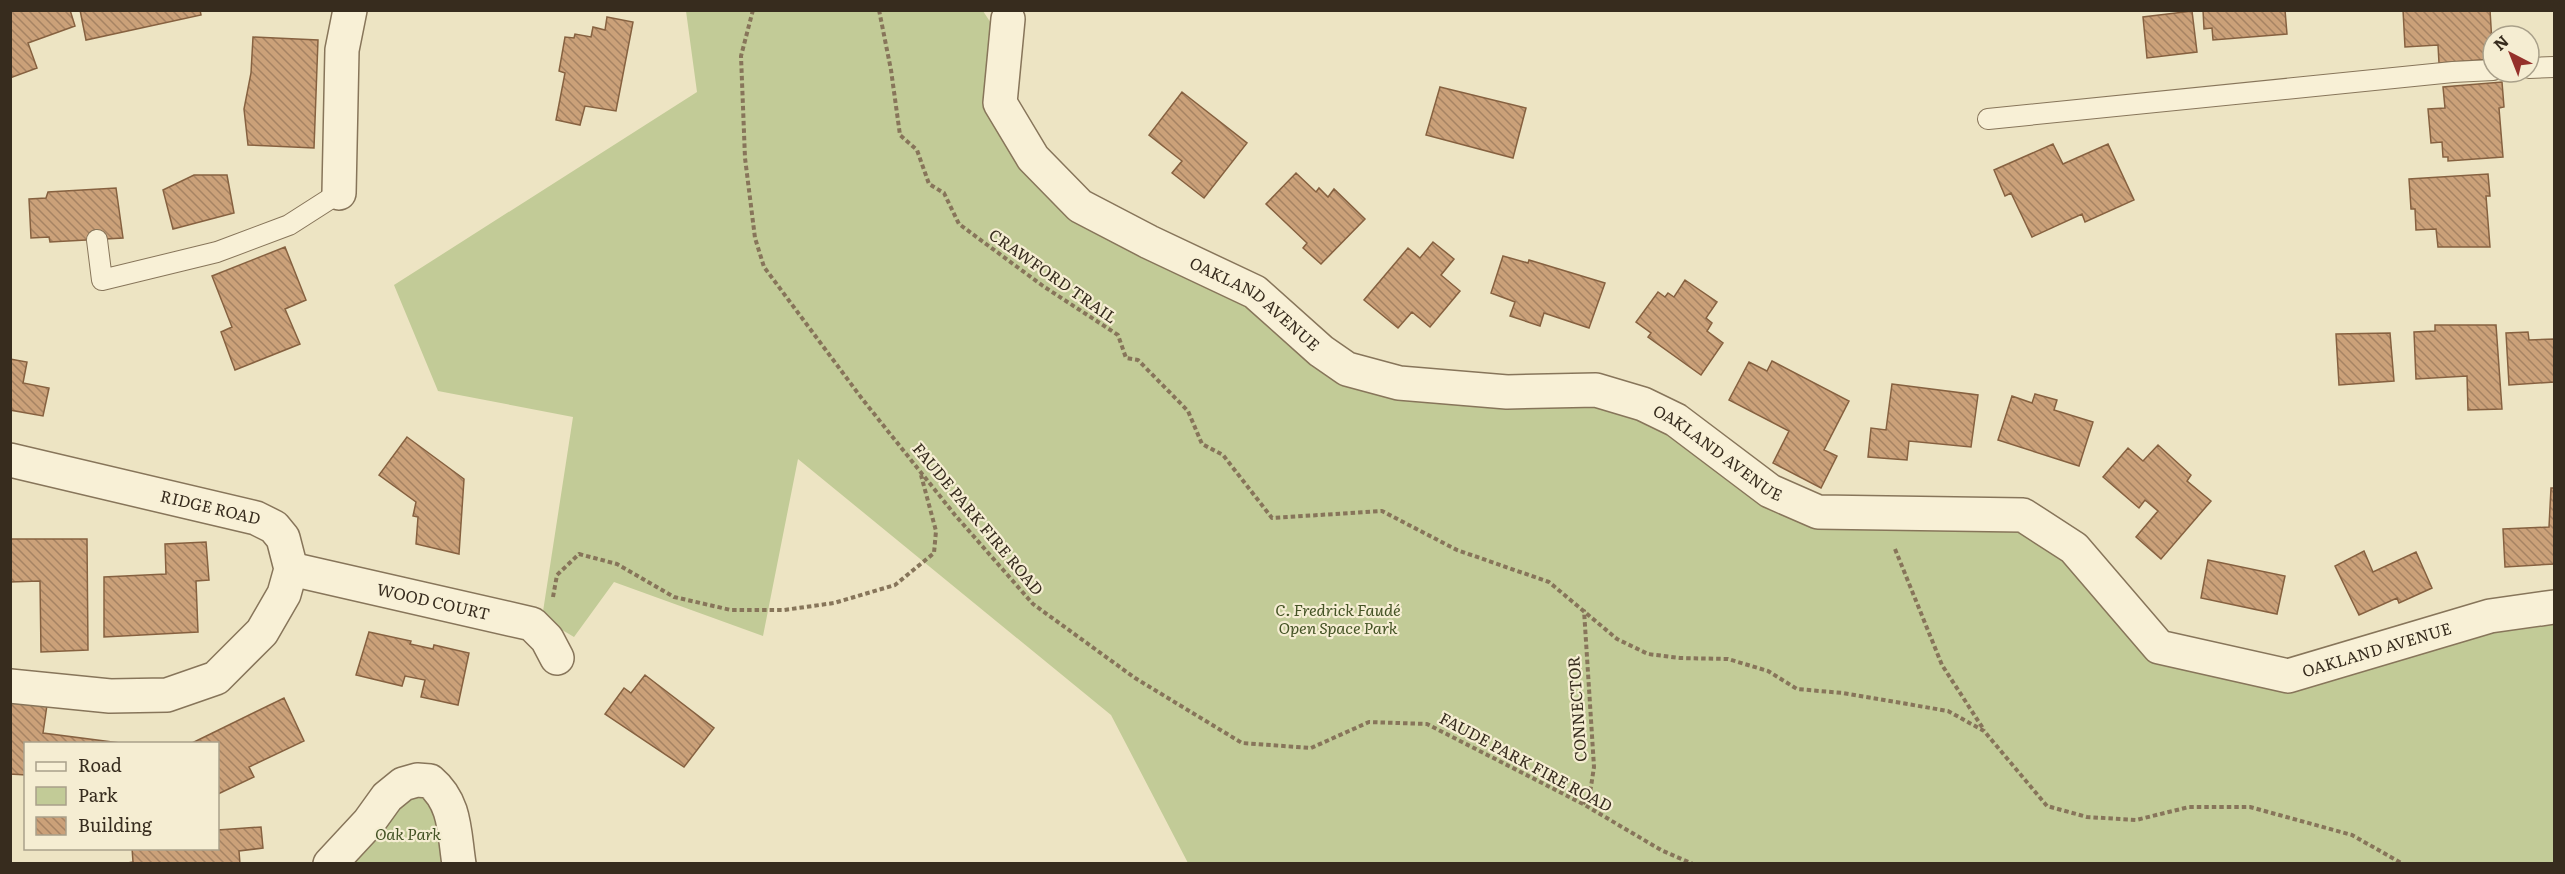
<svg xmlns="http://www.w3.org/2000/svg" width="2565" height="874" font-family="Literata,serif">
<defs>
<pattern id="building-back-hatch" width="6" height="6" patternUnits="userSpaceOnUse" patternTransform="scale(1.5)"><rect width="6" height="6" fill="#cba179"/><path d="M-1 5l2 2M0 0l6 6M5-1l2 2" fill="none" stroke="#a68363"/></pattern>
</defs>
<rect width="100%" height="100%" fill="#ede4c3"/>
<path fill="#c2cb97" d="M686 11H983L1006 46 1005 111 1033 158 1222 278 1347 369 1596 390 1770 491 2023 515 2159 647 2288 676 2554 607V863H1188L1111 715 798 459 763 636 614 582 574 637 542 618 573 417 438 391 394 285 697 92Z
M417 780 432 803 443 863 338 864Z"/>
<path fill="url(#building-back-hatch)" stroke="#866140" stroke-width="1.5" d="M10 10H70L75 26 28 43 37 68 10 78Z
M80 10H200L201 15 86 40Z
M2203 10H2285L2287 34 2213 40 2212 28 2204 29Z
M2403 10H2490L2493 59 2439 63 2438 45 2405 47Z
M2192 11 2197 52 2147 58 2143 17Z
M607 17 633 22 616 111 585 106 580 125 556 120 565 73 559 71 565 37 574 38 575 34 591 37 593 27 605 30Z
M253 37 318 40 314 148 248 145 244 109 251 73Z
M2502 82 2504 107 2499 108 2503 157 2448 161V157H2443L2442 142 2431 143 2428 109 2445 108 2443 87Z
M1440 87 1526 108 1513 158 1426 135Z
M1182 92 1247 143 1204 198 1172 173 1182 161 1149 135Z
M2053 144 2063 164 2108 144 2134 200 2085 222 2082 214 2032 237 2011 193 2005 196 1994 170Z
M1296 173 1316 192 1319 188 1328 197 1334 189 1365 219 1321 264 1303 248 1307 243 1266 204Z
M2488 174 2490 196H2486L2490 247H2438L2436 229 2416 230 2415 209H2411L2409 179Z
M194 175H227L234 213 173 229 163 190Z
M116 188 123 238 50 242 49 237 31 238 29 199 46 198 48 192Z
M1433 242 1454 259 1441 275 1460 291 1430 327 1412 312 1398 328 1364 300 1408 248 1420 258Z
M285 247 306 300 285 309 300 344 235 370 221 332 232 327 212 276Z
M1503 256 1528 263 1529 260 1605 283 1589 328 1544 313 1540 326 1510 316 1515 302 1491 293Z
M1685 280 1717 302 1706 318 1712 323 1707 331 1723 343 1701 375 1648 337 1651 333 1636 322 1658 292 1665 297 1668 293 1674 297Z
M2435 325H2496L2502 409 2468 410 2467 376 2416 379 2414 332 2435 331Z
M2528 332 2529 340 2554 339V382L2509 385 2506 333Z
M2390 333 2394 381 2339 385 2336 334Z
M10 359 27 362 23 383 49 388 43 416 10 410Z
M1772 361 1849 401 1824 450 1837 456 1821 488 1773 463 1789 431 1729 400 1749 362 1767 371Z
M1892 384 1978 395 1971 447 1909 441 1907 460 1868 457 1871 428 1886 430Z
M2035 394 2057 400 2054 410 2093 422 2079 466 1998 440 2012 396 2032 403Z
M407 437 464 479 459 554 416 544 418 517 413 516 416 502 379 475Z
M2158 445 2191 475 2187 481 2211 501 2161 559 2136 537 2158 511 2145 500 2139 508 2103 477 2128 448 2143 461Z
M2551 488H2554V564L2505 567 2503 529 2549 527Z
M10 539H87L88 650 41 652 40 581 10 582Z
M206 542 209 580 196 581 198 632 104 637V577L166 574 165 544Z
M2364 551 2373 572 2416 552 2432 588 2399 603 2397 598 2359 615 2335 566Z
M2208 560 2285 576 2277 614 2201 598Z
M369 632 411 641 410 644 433 649 434 645 469 653 458 705 421 697 425 680 405 676 402 686 356 675Z
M645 675 714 728 684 767 605 714 624 688 631 693Z
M284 698 304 741 249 767 254 777 218 794V744H190Z
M10 701 47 705 43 733 128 744H26V775L10 774Z
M261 827 263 848 239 851 240 864H122L133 862 132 848H218V830Z"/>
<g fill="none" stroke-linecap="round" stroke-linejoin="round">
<defs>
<path id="lane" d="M2529 68 2554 67
M1988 119 2453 72 2493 70
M97 240 102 280 217 252 289 225 339 193"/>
<g id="street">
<path id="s1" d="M1008 19 1000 103 1033 158 1080 206 1149 242 1255 292 1321 351 1347 369 1399 383 1507 392 1596 390 1643 404 1676 420 1770 491 1818 512 2023 515 2074 548 2159 647 2288 676 2490 616 2554 607"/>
<path d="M339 193 342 50 350 10"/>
<path id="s2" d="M10 460 256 518 274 527 283 538 291 569 284 594 262 632 216 678 167 695 110 696 10 686"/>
<path id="s3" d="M291 569 532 624 547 639 557 658"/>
<path d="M330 864 369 822 387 797 403 784 417 780 430 781C456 803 454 832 459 864"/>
</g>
</defs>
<use href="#lane" stroke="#87755a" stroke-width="22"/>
<use href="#street" stroke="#87755a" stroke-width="36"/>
<path stroke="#87755a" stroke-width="4" stroke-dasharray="4.5 3" stroke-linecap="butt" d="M753 10 741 56 745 158 755 238 764 267 863 400 955 515 1033 604 1135 678 1242 743 1311 748 1369 722 1427 724 1583 804 1661 850 1693 864
M879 10 891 70 900 135 917 150 929 184 944 193 959 224 1043 286 1118 335 1126 358 1138 360 1188 411 1202 444 1223 455 1272 518 1382 511 1457 550 1549 582 1617 639 1648 654 1680 658 1728 659 1768 671 1797 689 1843 693 1948 711 1984 731 2047 806 2087 817 2136 820 2189 807H2250L2352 835 2403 864
M1895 549 1942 665 1984 730
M553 597 557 575 579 554 617 564 674 597 731 610H784L834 603 895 585 934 553 936 531 921 475
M1583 804 1590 793 1594 767 1584 610"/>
<use href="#lane" stroke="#f8f0d6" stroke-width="20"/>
<use href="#street" stroke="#f8f0d6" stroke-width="33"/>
</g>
<g text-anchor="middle" stroke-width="4.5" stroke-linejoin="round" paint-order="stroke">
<g font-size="16" fill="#372c1e" stroke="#f5edd2">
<text transform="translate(1053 276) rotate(35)" y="6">CRAWFORD TRAIL</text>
<text dy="6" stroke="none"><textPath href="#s1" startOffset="417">OAKLAND AVENUE</textPath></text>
<text dy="6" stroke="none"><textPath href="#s1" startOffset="921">OAKLAND AVENUE</textPath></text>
<text dy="6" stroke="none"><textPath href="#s2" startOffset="206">RIDGE ROAD</textPath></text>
<text transform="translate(978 519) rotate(50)" y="6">FAUDE PARK FIRE ROAD</text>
<text dy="6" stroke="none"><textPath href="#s3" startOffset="146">WOOD COURT</textPath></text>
<text dy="6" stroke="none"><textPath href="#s1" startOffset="1659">OAKLAND AVENUE</textPath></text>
<text transform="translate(1577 709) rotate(-94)" y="6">CONNECTOR</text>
<text transform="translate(1526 762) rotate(28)" y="6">FAUDE PARK FIRE ROAD</text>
</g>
<g font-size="16" font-style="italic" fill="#445325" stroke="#f5edd2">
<text x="1338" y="616">C. Fredrick Faudé<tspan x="1338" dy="18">Open Space Park</tspan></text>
<text x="408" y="840">Oak Park</text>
</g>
</g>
<rect width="2565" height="874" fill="none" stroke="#372c1e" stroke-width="24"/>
<rect x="24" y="742" width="195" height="108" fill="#f5edd2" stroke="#a9a08a" stroke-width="1.5"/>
<rect x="36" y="762" width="30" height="9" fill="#f8f0d6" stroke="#a9a08a" stroke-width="1.5"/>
<text x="78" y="772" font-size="18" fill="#372c1e">Road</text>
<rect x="36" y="787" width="30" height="18" fill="#c2cb97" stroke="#a9a08a" stroke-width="1.5"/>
<text x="78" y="802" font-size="18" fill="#372c1e">Park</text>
<rect x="36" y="817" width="30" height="18" fill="url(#building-back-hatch)" stroke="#a9a08a" stroke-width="1.5"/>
<text x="78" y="832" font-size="18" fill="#372c1e">Building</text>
<g transform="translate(2511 54) rotate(318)"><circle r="28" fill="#f5edd2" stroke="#a9a08a" stroke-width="1.5"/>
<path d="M0-4.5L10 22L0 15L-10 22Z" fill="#95312b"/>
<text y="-9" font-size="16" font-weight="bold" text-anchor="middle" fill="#372c1e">N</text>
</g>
</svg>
